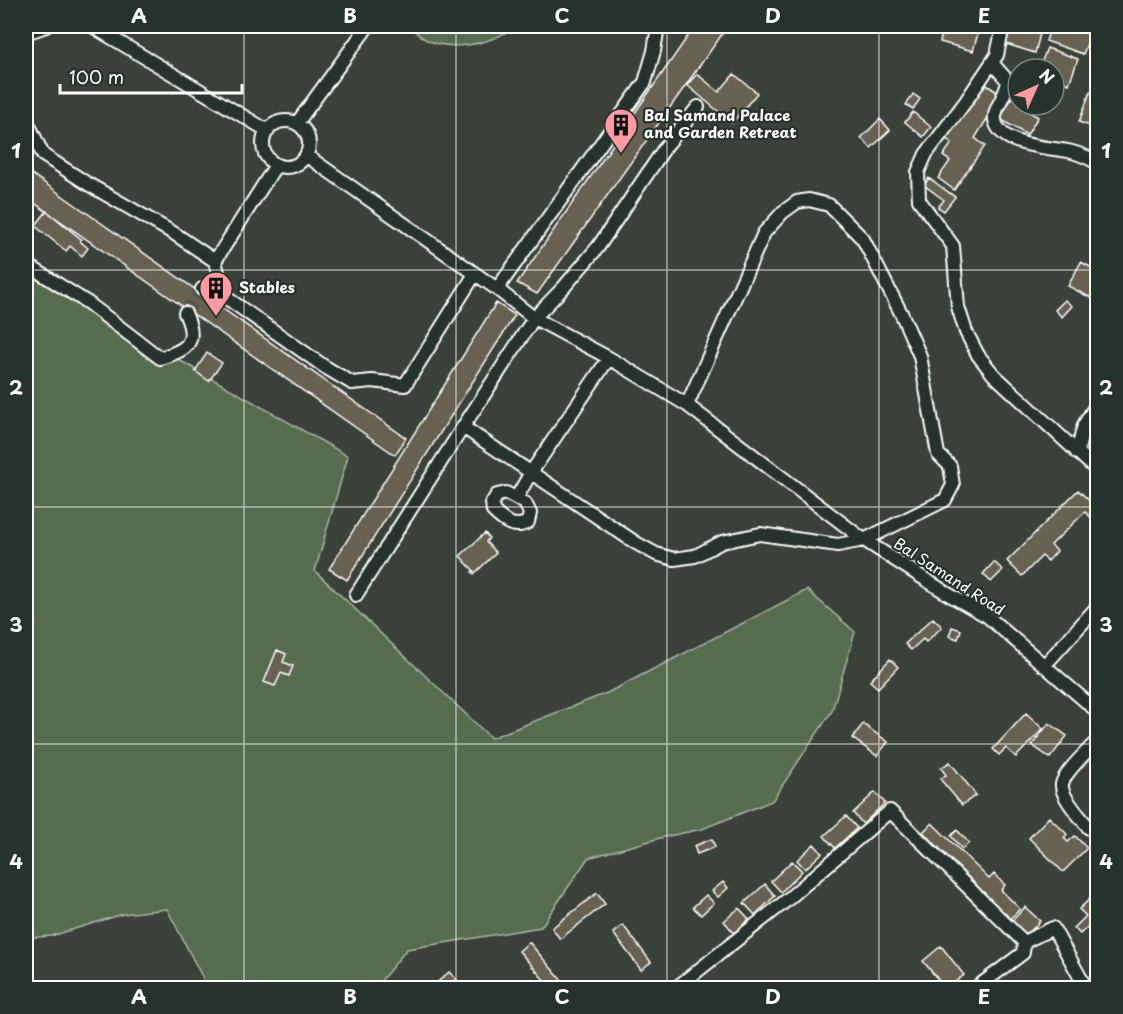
<svg xmlns="http://www.w3.org/2000/svg" width="1123" height="1014" font-family="'Playpen Sans',sans-serif">
<rect width="100%" height="100%" fill="#3a4138"/>
<filter id="ink" filterUnits="userSpaceOnUse"><feTurbulence type="fractalNoise" baseFrequency=".0167" numOctaves="2"/><feDisplacementMap in="SourceGraphic" scale="12" xChannelSelector="R" yChannelSelector="G"/><feConvolveMatrix kernelMatrix="1 2 1 2 8 2 1 2 1" color-interpolation-filters="sRGB"/></filter>
<g filter="url(#ink)">
<path fill="#576c50" stroke="#abb6a8" stroke-width="1.5" d="M411 26H516C491 46 431 58 411 26Z
M26 273 348 456 315 571 491 738 607 693 807 590 855 632 832 711 772 801 702 829 664 837 588 858 541 927 407 949 375 988H208L167 909 123 914 52 936 26 938Z"/>
<path fill="#686151" stroke="#fff" stroke-width="1.5" d="M695 26H728L537 294 517 283Z
M944 26H980L973 51 940 42Z
M1009 26 1040 34 1035 53 1003 43Z
M1051 26H1094L1083 54 1046 41Z
M1047 48 1078 59 1069 84 1054 79V69H1039Z
M697 74 719 92 734 74 757 93 732 123 687 85Z
M985 84 1002 95 975 138 985 146 954 190 938 178 950 161 943 156 952 143 946 139Z
M1090 92 1098 95V129L1079 122Z
M913 94 920 99 913 109 906 105Z
M1014 94 1018 97V105H1022L1021 107 1038 117 1027 135 1000 119Z
M913 112 931 127 923 137 905 122Z
M880 119 890 130 871 148 861 138Z
M26 170 406 438 395 455 26 197Z
M929 178 955 197 944 211 938 207 944 200 924 185Z
M47 211 81 239 80 241 88 248 82 256 70 246 66 251 35 226Z
M1081 262 1098 271V286L1091 298 1068 286Z
M1065 300 1072 306 1062 317 1055 310Z
M496 303 515 315 347 580 329 569Z
M207 353 222 363 209 381 195 371Z
M1078 490 1092 503 1098 499V524L1085 512 1051 545 1057 551 1048 561 1042 556 1022 576 1007 561Z
M485 533 489 538 486 542 496 553 474 574 472 572 474 571 460 556Z
M994 562 1003 570 991 582 983 574Z
M933 618 942 627 926 642 923 639 911 650 905 644Z
M952 627 961 630 958 639 949 636Z
M277 650 286 654 283 662 293 666 289 676 281 673 275 686 264 682Z
M890 659 898 667 878 688 870 681Z
M1026 713 1043 729 1016 757 1006 748 999 755 993 749Z
M1049 723 1067 736 1050 758 1032 745Z
M863 724 888 742 877 756 852 738Z
M950 762 976 795 962 805 940 779 946 775 941 768Z
M875 792 885 803 863 824 853 813Z
M846 816 857 828 835 848 824 836Z
M1049 817 1067 834 1064 838 1068 842 1075 836 1087 848 1063 872 1029 838Z
M932 823 989 879 994 874 1005 885 1001 890 1020 909 1010 919 923 832Z
M957 830 969 843 962 849 951 836Z
M712 839 715 847 697 854 694 846Z
M814 844 822 853 805 869 797 860Z
M792 861 802 871 781 892 771 881Z
M723 882 728 888 718 897 712 891Z
M765 884 775 896 755 915 744 903Z
M597 893 605 904 560 939 552 928Z
M706 895 714 903 701 915 693 907Z
M1094 895 1098 899V917L1080 934 1074 928 1086 916 1079 909Z
M1025 907 1040 921 1026 936 1011 922Z
M739 908 749 919 734 933 724 921Z
M623 925 651 962 641 970 613 933Z
M529 942 568 988H551L519 951Z
M941 946 964 975 947 988H945L923 961Z
M449 972 458 981 451 988H431Z"/>
<g fill="none" stroke-linecap="round" stroke-linejoin="round">
<path stroke="#4e544c" stroke-width="12" stroke-dasharray="12 6" stroke-linecap="butt" d="M185 313 202 289"/>
<defs>
<path id="minor" d="M92 26 268 131
M1003 26 997 55 966 101 926 154 918 172 919 200 953 246 958 307 966 332 978 355 993 374 1098 471
M1096 29 1098 36
M26 33 46 26
M992 63 1008 81C1007 95 993 108 995 120 1000 147 1048 147 1068 151 1078 153 1085 156 1094 161
M26 119 43 155 88 184 175 234 215 261 224 296 325 367 352 383 372 381 405 385 475 274
M263 144a23 23 0 1 1 46 0a23 23 0 1 1-46 0Z
M297 123 368 26
M307 156 497 289 534 318 609 358 687 405 864 540 948 594 987 616 1098 712
M215 261 276 165
M26 264 88 303 160 358C187 350 199 343 185 313
M202 289 224 296
M497 289 645 82 654 51 658 26
M687 405 764 233 783 212 797 202 809 200 829 205 863 239 902 315 920 356 938 454 950 466 953 485 945 500 864 540 838 545 760 534 722 542 695 556 674 559 656 554 636 543 463 427 534 318 564 287 598 247 666 146 698 107
M1077 453 1084 425 1098 402
M506 493 525 503 530 513 528 522C514 530 503 521 493 511L492 503 497 495Z
M517 497 530 474 609 358
M356 595 463 427
M1044 666 1098 606
M1089 828C1082 819 1060 796 1062 784 1064 772 1089 750 1098 740
M676 988 787 900 890 811 1024 942 1053 928 1086 988
M976 988 1023 953 1024 942"/>
</defs>
<use href="#minor" stroke="#fff" stroke-width="16"/>
<use href="#minor" stroke="#26332d" stroke-width="12"/>
</g>
</g>
<path fill="none" stroke="#fff" stroke-width="1.5" stroke-opacity="0.55" d="M244 26V988M456 26V988M667 26V988M879 26V988M26 270H1098M26 507H1098M26 744H1098"/>
<defs>
<symbol id="building-pin" viewBox="-11 -11 22 30"><path d="M0 17L-7.5 6A9.5 9.5 0 1 1 7.5 6Z" fill="#ff9aa2" stroke="#26332d"/><path d="M-4-6H4V6H1V3H-1V6H-4ZM-2.5-4.3h1.7v1.8h-1.7ZM.8-4.3h1.7v1.8H.8ZM-2.5-1h1.7V.8h-1.7ZM.8-1h1.7V.8H.8Z" fill="#111"/></symbol>
</defs>
<g fill-rule="evenodd">
<use href="#building-pin" x="602" y="106" width="38" height="52"/>
<use href="#building-pin" x="197" y="269" width="38" height="52"/>
</g>
<g text-anchor="middle" stroke-width="4.5" stroke-linejoin="round" paint-order="stroke">
<g font-size="15" font-weight="bold" fill="#fff" stroke="#26332d" text-anchor="start">
<text x="644" y="121">Bal Samand Palace<tspan x="644" dy="17">and Garden Retreat</tspan></text>
<text x="239" y="293">Stables</text>
</g>
<g font-size="15" fill="#fff" stroke="#26332d">
<text transform="translate(949 577) rotate(33)" y="5">Bal Samand Road</text>
</g>
</g>
<rect width="1123" height="1014" fill="none" stroke="#26332d" stroke-width="66"/>
<g transform="translate(1036 87) rotate(45)"><circle r="28" fill="#26332d" stroke="#7d8581" stroke-width="1.5"/>
<path d="M0-4.5L10 22L0 15L-10 22Z" fill="#ff9aa2"/>
<text y="-9" font-size="16" font-weight="bold" text-anchor="middle" fill="#ffffff">N</text>
</g>
<path d="M60 84v9h182v-9" fill="none" stroke="#ffffff" stroke-width="3"/>
<text x="69" y="84" font-size="18" fill="#ffffff" stroke="#26332d" stroke-width="4.5" paint-order="stroke">100 m</text>
<rect x="33" y="33" width="1057" height="948" fill="none" stroke="#fff" stroke-width="2"/>
<g font-size="20" text-anchor="middle" font-weight="bold" fill="#fff">
<text x="139" y="23">A</text>
<text x="350" y="23">B</text>
<text x="562" y="23">C</text>
<text x="773" y="23">D</text>
<text x="984" y="23">E</text>
<text x="16" y="158">1</text>
<text x="1106" y="158">1</text>
<text x="16" y="395">2</text>
<text x="1106" y="395">2</text>
<text x="16" y="632">3</text>
<text x="1106" y="632">3</text>
<text x="16" y="869">4</text>
<text x="1106" y="869">4</text>
<text x="139" y="1004">A</text>
<text x="350" y="1004">B</text>
<text x="562" y="1004">C</text>
<text x="773" y="1004">D</text>
<text x="984" y="1004">E</text>
</g>
</svg>
